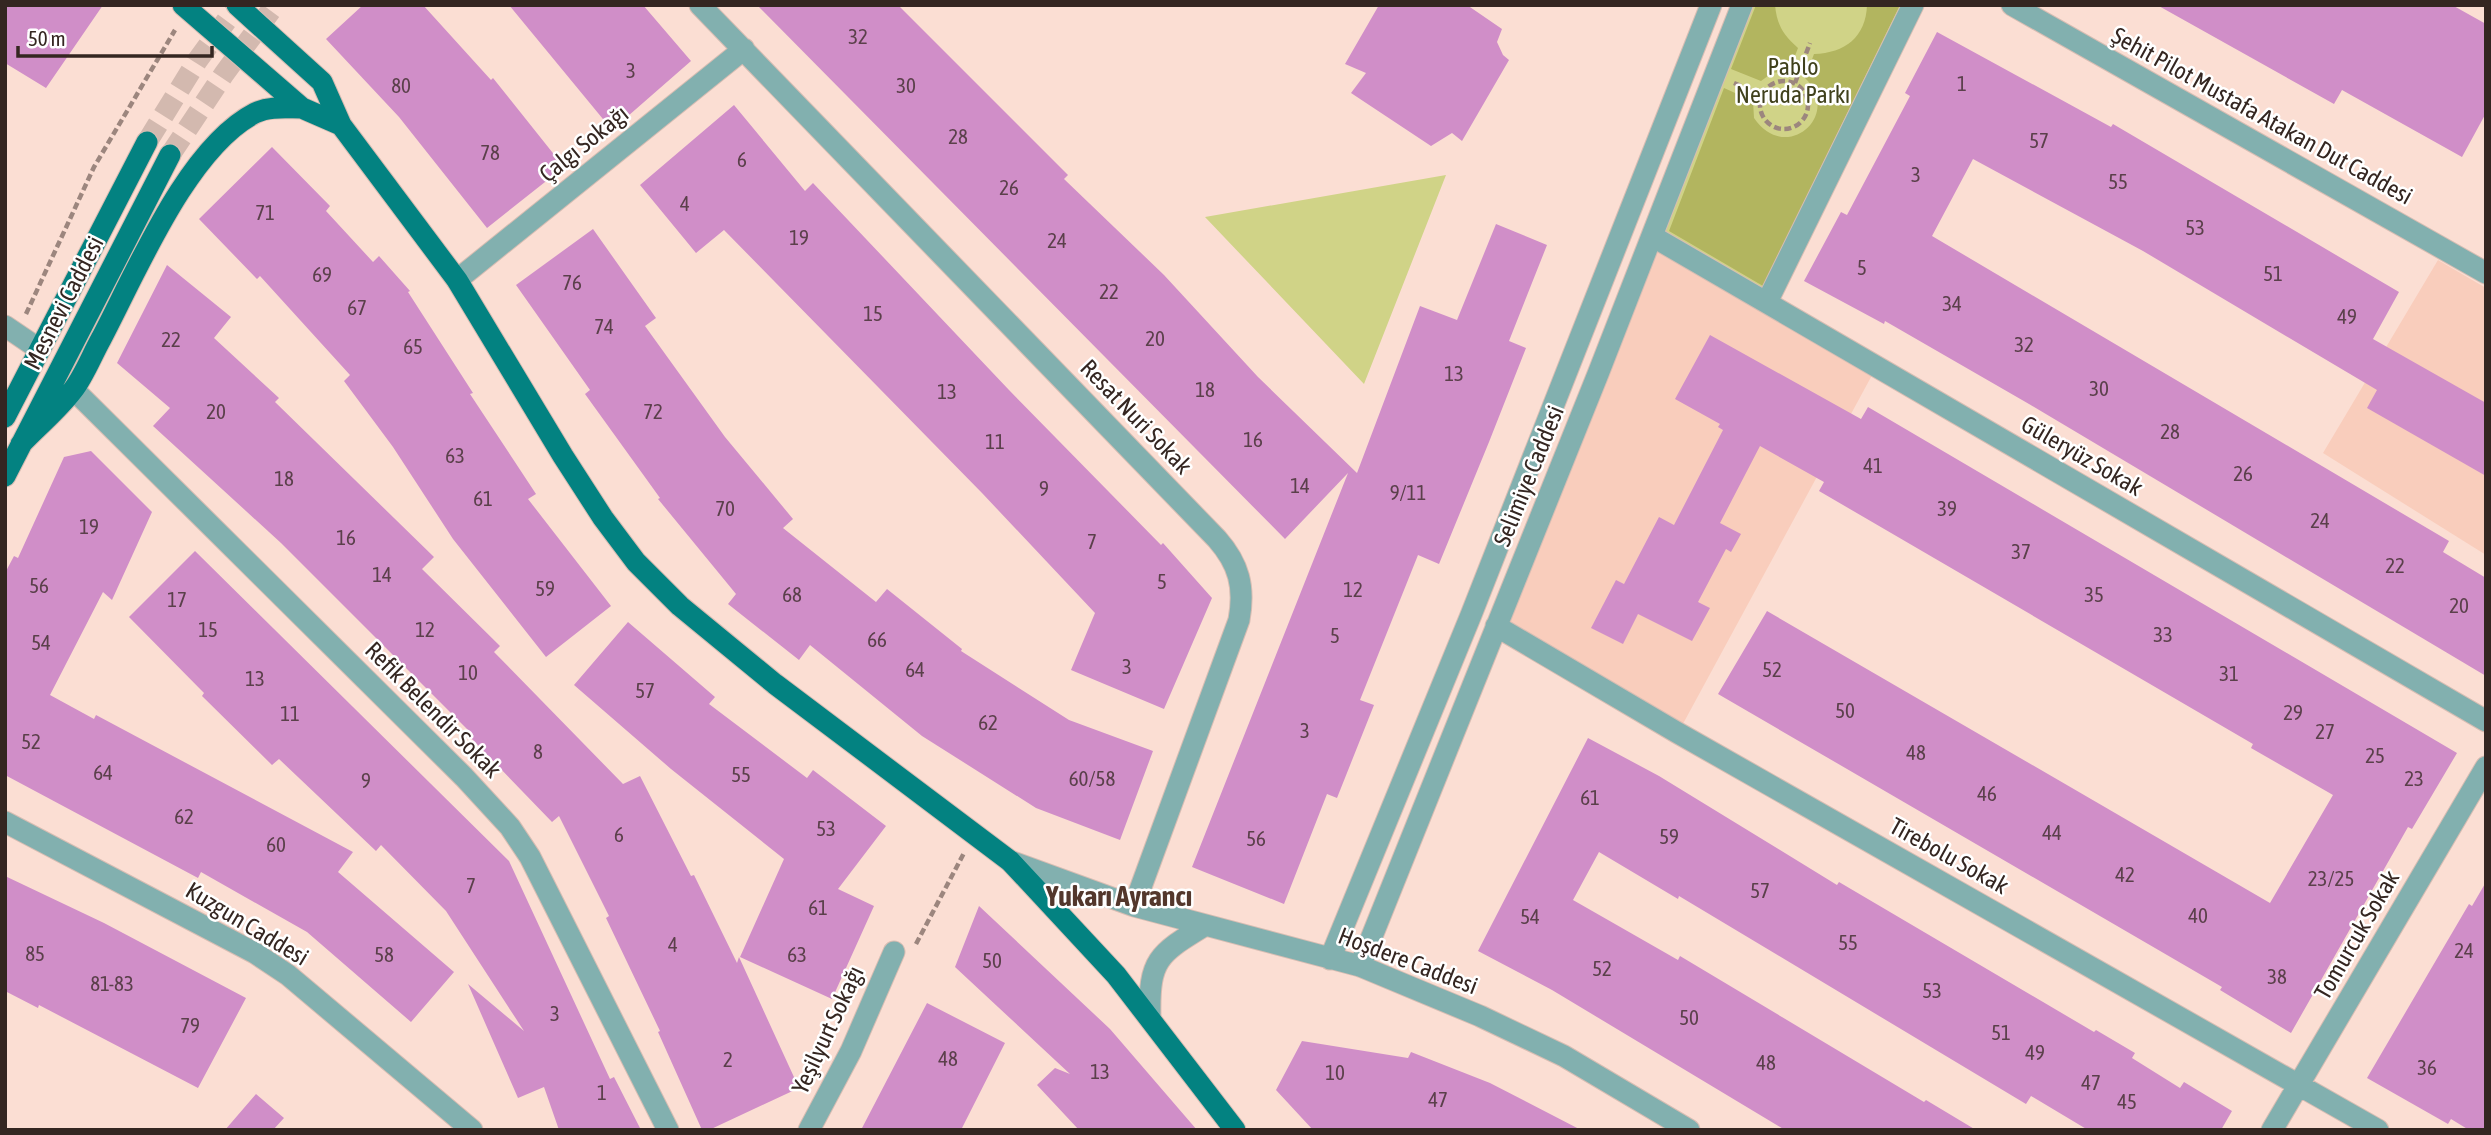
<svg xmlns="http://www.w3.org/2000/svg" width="2491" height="1135" font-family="'Asap Condensed',sans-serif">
<rect width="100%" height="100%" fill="#fbded3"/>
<path fill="#f9cdbc" d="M1652 236 1877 366 1678 733 1496 626Z
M2438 260 2486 288V555L2323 453Z"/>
<path fill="#d0d387" d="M1742 5H1913L1767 302 1652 236Z
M1446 175 1364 384 1205 217Z"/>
<path fill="#b2b55f" d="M1756 5H1775C1777 25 1783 35 1798 48L1789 71 1772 73 1761 81 1731 69Z
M1867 5H1900L1763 286 1669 231 1724 88 1753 101 1754 118C1786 165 1843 115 1805 78L1814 54C1845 53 1866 37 1867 5Z"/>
<path fill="#d08ec8" d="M5 5H103L46 88 5 63Z
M363 5H423L491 80 493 78 564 167 487 228 399 117 326 39Z
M509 5H643L691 61 612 130Z
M757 5H898L1068 175 1064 179 1164 275 1258 377 1357 473 1420 306 1457 320 1496 224 1547 245 1509 341 1526 348 1489 442 1439 564 1418 555 1360 700 1374 705 1337 798 1327 794 1284 904 1192 867 1348 473 1285 539Z
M1379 5H1467L1502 29 1497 42 1503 55 1509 60 1462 141 1452 133 1431 146 1351 93 1366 73 1345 64Z
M2157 5H2452L2486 24V113L2462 157 2342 90 2334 104Z
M1937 32 2111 127 2113 124 2399 292 2373 339 2486 403V476L2367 408 2377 390 2143 251 1973 159 1932 236 2449 541 2443 552 2486 578V676L2029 404 1885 321 1884 324 1804 281 1841 212 1847 215 1910 96 1905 93Z
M734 105 805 191 813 183 1009 390 1161 545 1163 543 1212 598 1164 709 1071 670 1095 613 982 493 724 230 696 253 640 185Z
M272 147 330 206 326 211 373 262 379 256 410 291 408 292 473 393 470 394 536 494 528 499 611 606 546 657 453 539 393 447 344 381 350 375 260 276 257 279 199 219Z
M593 229 656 318 645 326 725 437 793 519 783 528 876 602 887 589 962 649 961 651 1069 720 1153 751 1120 840 1036 808 922 736 810 645 799 660 728 604 736 594 658 499 660 498 585 394 590 390 516 285Z
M167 265 231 317 214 338 279 398 275 402 434 557 422 569 500 646 494 652 623 784 640 776 691 876 694 875 737 963 739 957 799 1088 709 1130H702L658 1032 660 1031 606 918 609 916 559 816 552 822 470 737 472 734 281 543 153 426 170 408 117 363Z
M1710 335 1861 419 1868 407 2457 753 2412 829 2408 827 2291 1033 2220 990 2222 987 1718 694 1767 611 2270 903 2333 795 2251 748 2253 744 1819 491 1824 482 1760 446 1720 523 1741 534 1731 552 1726 549 1698 602 1710 608 1692 641 1638 614 1623 644 1591 628 1616 580 1624 584 1659 517 1674 525 1723 430 1718 427 1720 424 1675 399Z
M91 451 152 512 112 600 103 592 50 695 94 719 96 715 353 852 338 872 454 972 411 1022 307 932 201 872 198 878 5 775V573L14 556 18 558 64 457Z
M195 551 509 861 610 1079 614 1077 641 1130H559L544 1087 518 1098 468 984 524 1031 446 911 381 845 376 851 279 759 272 765 202 696 204 693 129 617Z
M628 622 715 697 709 704 807 778 813 770 886 826 838 889 874 906 832 999 740 957 784 859 671 769 574 685Z
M1588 738 1659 776 1837 885 1839 882 2094 1032 2096 1030 2135 1053 2132 1058 2180 1088 2184 1082 2232 1111 2221 1130H2088L2031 1096 2026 1104 1679 896 1678 899 1599 852 1573 900 1678 960 1680 956 1924 1102 1926 1100 1976 1130H1785L1552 990 1478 951Z
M5 876 104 923 246 998 198 1088 39 1005 38 1008 5 991Z
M2486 882V1130H2469L2451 1119 2448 1124 2367 1078 2469 904 2472 906Z
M979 906 1110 1029 1197 1130H1079L1037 1085 1055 1068 1070 1074 955 967Z
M927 1003 1005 1043 961 1130H861Z
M1302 1041 1408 1058 1411 1052 1490 1083 1581 1130H1313L1276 1090Z
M256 1094 284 1118 273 1130H225Z"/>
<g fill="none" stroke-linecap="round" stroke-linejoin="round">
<path stroke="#d3b9af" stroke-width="21" stroke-dasharray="21 10" stroke-linecap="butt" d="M147 142 197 61 238 5
M170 155 224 74 275 5"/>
<defs>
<path id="minor" d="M700 5 1217 539C1239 564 1245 587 1239 620L1134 906
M2012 5 2486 273
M1652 236 2486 721
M457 280 744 49
M1767 302 1913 5
M5 326 39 349
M74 390 464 777 510 827 530 857 668 1130
M1496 626 1678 733 2378 1130
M5 822 255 953 288 975 472 1130
M1010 861 1134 906 1360 966 1480 1016 1564 1056 1689 1130
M1330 959 1471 615 1711 5
M1360 966 1598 374 1742 5
M1150 1015C1149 960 1158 954 1204 926
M809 1130 851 1051 894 952
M2272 1130 2486 767"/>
<path id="major" d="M183 5 302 108 341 125
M237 5 322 82 341 125 457 280 563 456 603 518 636 562 680 606 775 684 1010 861 1116 975 1235 1130
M5 417 147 142
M21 444C38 426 58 410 73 390 84 376 92 355 101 339 136 273 187 148 255 113 269 106 286 108 302 108
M5 476 170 155"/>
</defs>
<use href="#minor" stroke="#d7bdb3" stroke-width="23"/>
<use href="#major" stroke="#d7bdb3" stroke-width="23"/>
<path stroke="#9c867e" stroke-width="4.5" stroke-dasharray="7 3.5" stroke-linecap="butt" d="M1760 105a24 24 0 1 1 48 0a24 24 0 1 1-48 0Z
M1734 83 1762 95
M1795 83 1810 43
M26 314 94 167 175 30
M916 944 964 853"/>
<use href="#minor" stroke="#82b0af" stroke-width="21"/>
<use href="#major" stroke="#038281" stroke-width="21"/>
</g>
<g text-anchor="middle" stroke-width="5" stroke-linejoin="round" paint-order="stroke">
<g font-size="21" fill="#5b404b">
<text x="858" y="44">32</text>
<text x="631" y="78">3</text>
<text x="1962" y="91">1</text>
<text x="401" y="93">80</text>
<text x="906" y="93">30</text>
<text x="958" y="144">28</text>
<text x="2039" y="148">57</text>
<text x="490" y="160">78</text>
<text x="742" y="167">6</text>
<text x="1916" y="182">3</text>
<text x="2118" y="189">55</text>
<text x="1009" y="195">26</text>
<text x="685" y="211">4</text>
<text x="265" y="220">71</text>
<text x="2195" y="235">53</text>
<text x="799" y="245">19</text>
<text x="1057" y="248">24</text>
<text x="1862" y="275">5</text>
<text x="2273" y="281">51</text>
<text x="322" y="282">69</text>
<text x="572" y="290">76</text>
<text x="1109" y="299">22</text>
<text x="1952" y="311">34</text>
<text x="357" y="315">67</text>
<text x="873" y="321">15</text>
<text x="2347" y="324">49</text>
<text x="604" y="334">74</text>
<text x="1155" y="346">20</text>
<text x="171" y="347">22</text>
<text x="2024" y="352">32</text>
<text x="413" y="354">65</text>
<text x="1454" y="381">13</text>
<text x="2099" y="396">30</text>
<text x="1205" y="397">18</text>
<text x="947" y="399">13</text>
<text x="216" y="419">20</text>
<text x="653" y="419">72</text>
<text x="2170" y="439">28</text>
<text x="1253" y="447">16</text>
<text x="995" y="449">11</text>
<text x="455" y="463">63</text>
<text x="1873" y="473">41</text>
<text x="2243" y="481">26</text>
<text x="284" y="486">18</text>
<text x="1300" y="493">14</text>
<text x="1044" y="496">9</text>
<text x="1408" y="500">9/11</text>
<text x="483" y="506">61</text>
<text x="725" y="516">70</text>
<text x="1947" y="516">39</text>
<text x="2320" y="528">24</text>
<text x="89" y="534">19</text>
<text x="346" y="545">16</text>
<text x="1092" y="549">7</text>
<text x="2021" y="559">37</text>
<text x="2395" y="573">22</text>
<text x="382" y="582">14</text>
<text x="1162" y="589">5</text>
<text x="39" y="593">56</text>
<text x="545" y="596">59</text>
<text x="1353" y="597">12</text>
<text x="792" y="602">68</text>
<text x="2094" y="602">35</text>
<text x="177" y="607">17</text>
<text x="2459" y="613">20</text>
<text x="208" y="637">15</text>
<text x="425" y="637">12</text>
<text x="2163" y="642">33</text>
<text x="1335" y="643">5</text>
<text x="877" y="647">66</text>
<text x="41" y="650">54</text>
<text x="1127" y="674">3</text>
<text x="915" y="677">64</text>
<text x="1772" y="677">52</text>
<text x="468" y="680">10</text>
<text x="2229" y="681">31</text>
<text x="255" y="686">13</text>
<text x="645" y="698">57</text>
<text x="1845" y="718">50</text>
<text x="2293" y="720">29</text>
<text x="290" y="721">11</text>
<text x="988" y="730">62</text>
<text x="1305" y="738">3</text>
<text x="2325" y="739">27</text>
<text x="31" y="749">52</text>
<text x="538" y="759">8</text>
<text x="1916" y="760">48</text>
<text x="2375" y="763">25</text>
<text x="103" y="780">64</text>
<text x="741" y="782">55</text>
<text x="1092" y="786">60/58</text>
<text x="2414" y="786">23</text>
<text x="366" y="788">9</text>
<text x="1987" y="801">46</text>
<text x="1590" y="805">61</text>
<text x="184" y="824">62</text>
<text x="826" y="836">53</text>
<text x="2052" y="840">44</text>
<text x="619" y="842">6</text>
<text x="1669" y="844">59</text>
<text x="1256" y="846">56</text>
<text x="276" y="852">60</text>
<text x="2125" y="882">42</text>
<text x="2331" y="886">23/25</text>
<text x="471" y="893">7</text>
<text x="1760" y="898">57</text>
<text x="818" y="915">61</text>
<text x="2198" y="923">40</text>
<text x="1530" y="924">54</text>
<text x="1848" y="950">55</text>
<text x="673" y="952">4</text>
<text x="2464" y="958">24</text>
<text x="35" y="961">85</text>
<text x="384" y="962">58</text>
<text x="797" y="962">63</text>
<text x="992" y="968">50</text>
<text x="1602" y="976">52</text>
<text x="2277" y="984">38</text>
<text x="112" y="991">81-83</text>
<text x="1932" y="998">53</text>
<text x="555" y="1021">3</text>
<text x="1689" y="1025">50</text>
<text x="190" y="1033">79</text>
<text x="2001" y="1040">51</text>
<text x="2035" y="1060">49</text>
<text x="948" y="1066">48</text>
<text x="728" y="1067">2</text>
<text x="1766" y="1070">48</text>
<text x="2427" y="1075">36</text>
<text x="1100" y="1079">13</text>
<text x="1335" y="1080">10</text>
<text x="2091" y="1090">47</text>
<text x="602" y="1100">1</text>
<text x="1438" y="1107">47</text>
<text x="2127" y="1109">45</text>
</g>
<g font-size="24" fill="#40411c" stroke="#fff">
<text x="1793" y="75">Pablo<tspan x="1793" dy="28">Neruda Parkı</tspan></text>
</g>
<g font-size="24" fill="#342621" stroke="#fff">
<text transform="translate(2262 116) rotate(29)" y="8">Şehit Pilot Mustafa Atakan Dut Caddesi</text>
<text transform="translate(584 144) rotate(-39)" y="8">Çalgı Sokağı</text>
<text transform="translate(64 303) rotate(-63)" y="8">Mesnevi Caddesi</text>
<text transform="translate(1136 417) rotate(46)" y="8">Resat Nuri Sokak</text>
<text transform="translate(2082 456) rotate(30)" y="8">Güleryüz Sokak</text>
<text transform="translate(1529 476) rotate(-68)" y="8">Selimiye Caddesi</text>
<text transform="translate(433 710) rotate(45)" y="8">Refik Belendir Sokak</text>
<text transform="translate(1949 856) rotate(29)" y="8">Tirebolu Sokak</text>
<text transform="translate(247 924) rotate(31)" y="8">Kuzgun Caddesi</text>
<text transform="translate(2357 935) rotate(-60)" y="8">Tomurcuk Sokak</text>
<text transform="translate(1408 961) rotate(21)" y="8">Hoşdere Caddesi</text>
<text transform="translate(828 1030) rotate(-65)" y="8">Yeşilyurt Sokağı</text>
</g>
<g font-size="28" font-weight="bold" fill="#53372c" stroke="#fff">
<text x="1119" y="906">Yukarı Ayrancı</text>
</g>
</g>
<rect width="2491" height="1135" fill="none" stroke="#342621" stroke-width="14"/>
<path d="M18 46v10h194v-10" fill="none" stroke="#342621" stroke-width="3.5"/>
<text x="28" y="46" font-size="21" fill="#342621" stroke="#ffffff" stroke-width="5" paint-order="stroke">50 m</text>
</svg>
